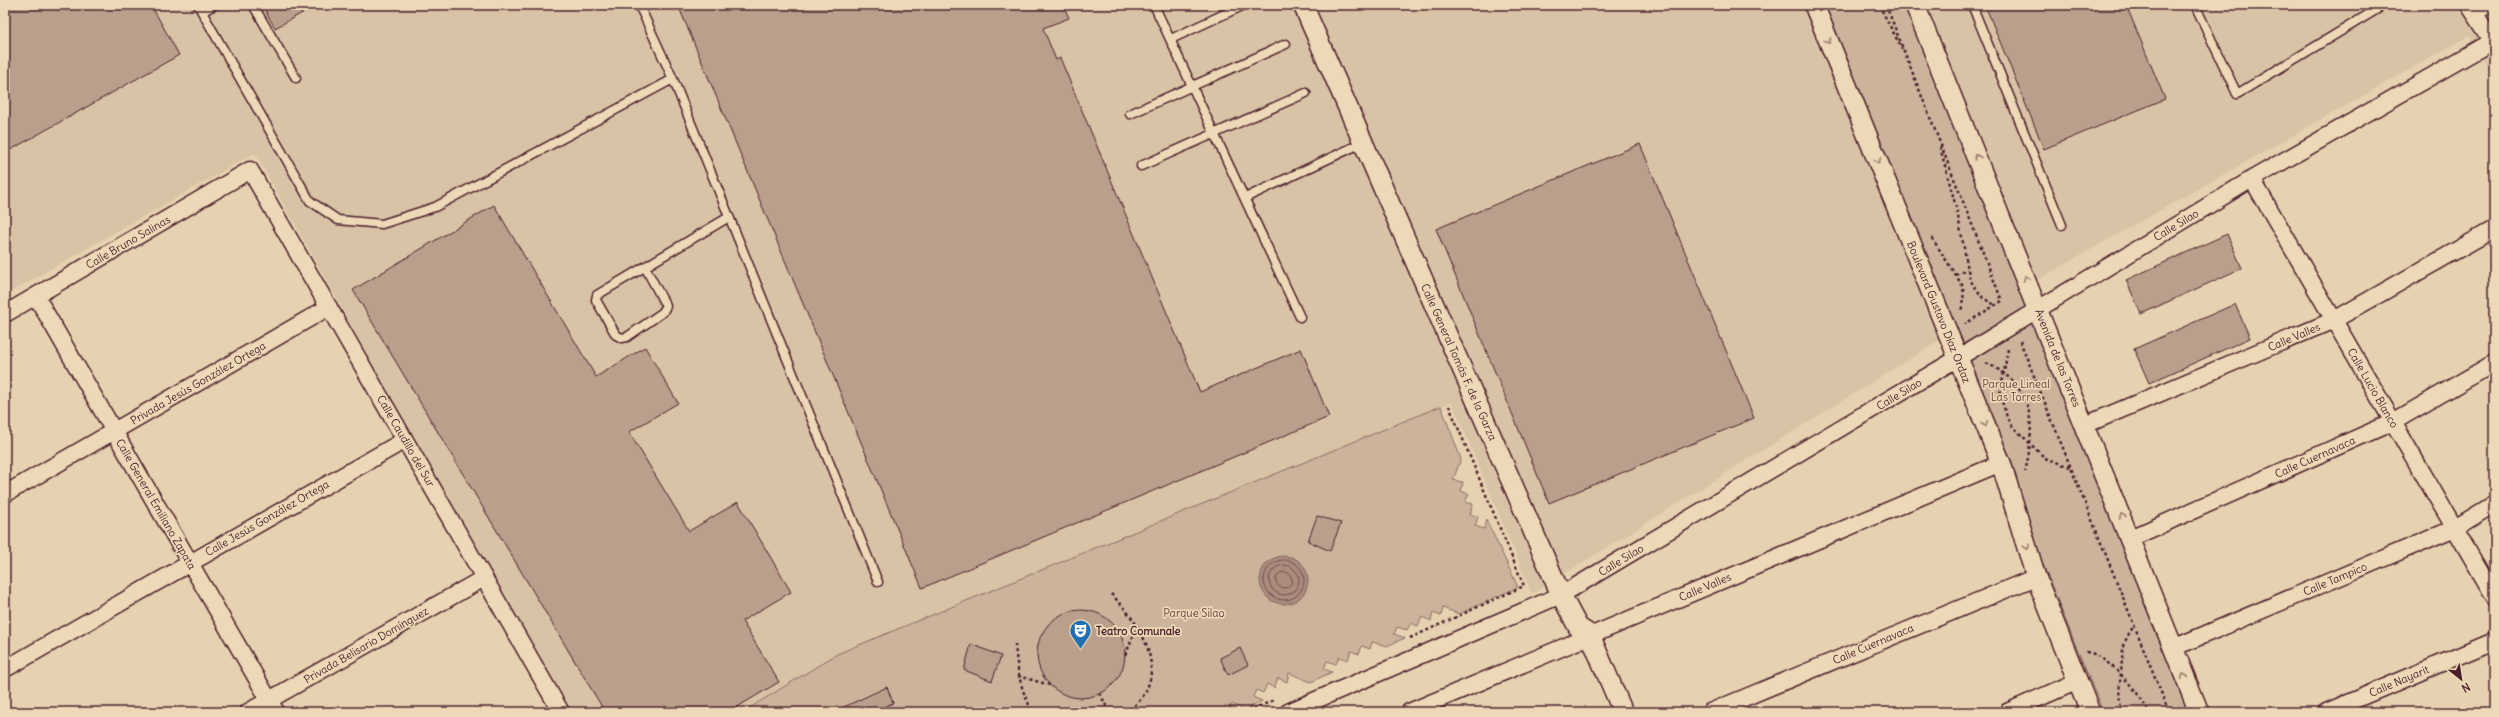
<svg xmlns="http://www.w3.org/2000/svg" width="2499" height="717" font-family="Delius,sans-serif">
<rect width="100%" height="100%" fill="#e6d2b1"/>
<filter id="ink" filterUnits="userSpaceOnUse"><feTurbulence type="fractalNoise" baseFrequency=".025" numOctaves="2"/><feDisplacementMap in="SourceGraphic" scale="8" xChannelSelector="R" yChannelSelector="G"/><feConvolveMatrix kernelMatrix="1 2 1 2 8 2 1 2 1" color-interpolation-filters="sRGB"/></filter>
<g filter="url(#ink)">
<path fill="#d9c3a6" d="M5 5H2494V77L2469 36 2030 284 1532 594 1452 402 837 654 743 712H566L255 153 5 295Z"/>
<path fill="#ccb49c" stroke="#8b6a64" d="M1815 5H1905L2188 712H2103Z
M1441 406 1461 459 1453 480 1463 482 1461 491 1469 494 1465 502 1473 504 1470 514 1478 517 1475 526 1484 529 1486 519 1518 587 1459 614 1443 608 1441 616 1433 613 1431 621 1422 617 1418 626 1411 623 1407 630 1397 627 1394 634 1405 638 1387 646 1372 642 1370 649 1362 646 1359 654 1351 651 1348 660 1339 657 1336 664 1327 661 1324 669 1332 672 1311 682 1289 673 1287 682 1278 678 1274 688 1267 684 1263 693 1256 690 1253 697 1262 701 1245 710 1232 704 1228 712H743L837 654Z"/>
<path fill="#ab8d7e" stroke="#84615d" d="M1260 580a24 24 0 1 1 48 0a24 24 0 1 1-48 0Z"/>
<g fill="none" stroke-linecap="round" stroke-linejoin="round">
<path stroke="#714b4c" stroke-width="1" d="M1264 580a20 20 0 1 1 40 0a20 20 0 1 1-40 0Z
M1269 580a15 15 0 1 1 30 0a15 15 0 1 1-30 0Z
M1276 580a8 8 0 1 1 16 0a8 8 0 1 1-16 0Z"/>
</g>
<path fill="#baa08c" stroke="#4a1f2b" d="M5 5H151L179 55 5 153Z
M262 5H317L275 28Z
M678 5H1063L1069 18 1043 28 1056 60 1060 58 1200 392 1301 349 1329 417 922 588Z
M1985 5H2126L2165 99 2044 149Z
M1640 144 1754 418 1549 503 1436 229Z
M494 205 596 377 645 347 678 403 629 432 689 531 738 502 791 592 742 621 779 682 729 712H605L353 290Z
M2227 234 2242 268 2141 314 2126 280Z
M2235 304 2250 338 2149 383 2134 349Z
M1317 516 1341 523 1330 551 1308 541Z
M1037 654a44 44 0 1 1 88 0a44 44 0 1 1-88 0Z
M971 644 1001 656 992 681 964 670Z
M1240 648 1248 665 1228 675 1220 658Z
M887 687 893 703 872 712H833Z"/>
<g fill="none" stroke-linecap="round" stroke-linejoin="round">
<defs>
<path id="service" d="M198 5 310 201 338 220 382 224 435 207 673 79
M253 5 296 78
M639 5 673 79 878 582
M1154 5 1300 317
M1972 5 2062 225
M2195 5 2237 94 2384 5
M202 12 214 5
M2476 16 2494 5
M1171 39 1244 5
M1130 114 1286 44
M1141 166 1306 93
M1245 198 1362 143
M645 267 666 306 663 312 627 337 622 338 616 335 596 300 597 295 729 217"/>
<path id="minor" d="M2469 5 2494 43
M2252 179 2494 596
M36 296 276 712
M5 314 250 170 561 712
M2085 425 2334 320 2494 229
M5 494 329 307
M2131 538 2393 422 2494 363
M2173 648 2455 528 2494 504
M5 669 405 440
M248 712 484 578
M1288 712 1561 595 1958 358 2252 179 2493 41
M1409 712 2001 463
M1710 712 2036 577
M2007 712 2078 681
M2326 712 2494 641"/>
<path id="tertiary" d="M1303 5 1561 595 1578 627 1590 635 1623 712
M1814 5 2001 463 2036 577 2090 712
M1915 5 2199 712"/>
</defs>
<use href="#service" stroke="#4a1f2b" stroke-width="11"/>
<use href="#minor" stroke="#4a1f2b" stroke-width="19"/>
<use href="#tertiary" stroke="#4a1f2b" stroke-width="22"/>
<path stroke="#4a1f2b" stroke-width="2.5" stroke-dasharray="3 3" stroke-linecap="butt" d="M1879 5 1902 49
M1886 5 2002 301 1965 324
M1940 147 1957 211 1970 280 1983 298 1995 305
M1932 238 1962 285 1964 293 1961 312
M1956 275 1967 269
M2020 341 2169 712
M2008 349 2000 395 2007 417 2013 427 2045 458 2070 467
M1986 363C2035 385 2036 426 2025 472
M1111 594C1143 625 1174 678 1127 712
M1410 638 1524 586 1449 406
M1015 644C1017 669 1020 690 1033 712
M2086 652C2105 653 2142 694 2148 712
M1125 655 1138 625
M1018 676 1050 685
M1100 693 1109 712
M1248 712 1274 700
M2123 712C2117 698 2120 687 2121 672 2123 652 2121 644 2134 626"/>
<use href="#service" stroke="#edd9b7" stroke-width="8"/>
<use href="#minor" stroke="#edd9b7" stroke-width="16"/>
<use href="#tertiary" stroke="#edd9b7" stroke-width="19"/>
</g>
<defs><path id="oneway-chevron" d="M-2-3.5L2.5 0L-2 3.5" fill="none" stroke-width="1.6" stroke-linecap="round" stroke-linejoin="round"/></defs>
<g stroke="#9c7c71">
<use href="#oneway-chevron" transform="translate(1828 41) rotate(68)"/>
<use href="#oneway-chevron" transform="translate(1977 157) rotate(-112)"/>
<use href="#oneway-chevron" transform="translate(1878 161) rotate(68)"/>
<use href="#oneway-chevron" transform="translate(2026 278) rotate(-112)"/>
<use href="#oneway-chevron" transform="translate(1985 424) rotate(68)"/>
<use href="#oneway-chevron" transform="translate(2122 516) rotate(-112)"/>
<use href="#oneway-chevron" transform="translate(2027 547) rotate(73)"/>
<use href="#oneway-chevron" transform="translate(2184 676) rotate(-112)"/>
</g>
</g>
<defs>
<symbol id="theatre-pin" viewBox="-11 -11 22 30"><path d="M0 17L-7.5 6A9.5 9.5 0 1 1 7.5 6Z" fill="#1f6fb2" stroke="#edd9b7"/><path d="M-5-5.5Q0-4 5-5.5V0Q5 5 0 6Q-5 5-5 0ZM-3.3-2.5H-1v1.5H-3.3ZM1-2.5H3.3v1.5H1ZM-2.8 1Q0 5.5 2.8 1Z" fill="#fff"/></symbol>
</defs>
<g fill-rule="evenodd">
<use href="#theatre-pin" x="1068" y="618" width="25" height="34"/>
</g>
<g text-anchor="middle" stroke-width="3.5" stroke-linejoin="round" paint-order="stroke">
<g font-size="11" fill="#4a1f2b" stroke="#edd9b7">
<text transform="translate(2176 225) rotate(-31)" y="4">Calle Silao</text>
<text transform="translate(128 242) rotate(-30)" y="4">Calle Bruno Salinas</text>
<text transform="translate(1939 312) rotate(68)" y="4">Boulevard Gustavo Díaz Ordaz</text>
<text transform="translate(2294 337) rotate(-23)" y="4">Calle Valles</text>
<text transform="translate(2058 358) rotate(68)" y="4">Avenida de las Torres</text>
<text transform="translate(1459 362) rotate(66)" y="4">Calle General Tomás F. de la Garza</text>
<text transform="translate(198 383) rotate(-30)" y="4">Privada Jesús González Ortega</text>
<text transform="translate(2373 388) rotate(60)" y="4">Calle Lucio Blanco</text>
<text transform="translate(1899 394) rotate(-31)" y="4">Calle Silao</text>
<text transform="translate(406 441) rotate(60)" y="4">Calle Caudillo del Sur</text>
<text transform="translate(2315 457) rotate(-24)" y="4">Calle Cuernavaca</text>
<text transform="translate(156 504) rotate(60)" y="4">Calle General Emiliano Zapata</text>
<text transform="translate(267 518) rotate(-30)" y="4">Calle Jesús González Ortega</text>
<text transform="translate(1621 560) rotate(-31)" y="4">Calle Silao</text>
<text transform="translate(2335 579) rotate(-23)" y="4">Calle Tampico</text>
<text transform="translate(1705 587) rotate(-23)" y="4">Calle Valles</text>
<text transform="translate(1873 644) rotate(-23)" y="4">Calle Cuernavaca</text>
<text transform="translate(366 645) rotate(-30)" y="4">Privada Belisario Domínguez</text>
<text transform="translate(2399 681) rotate(-23)" y="4">Calle Nayarit</text>
</g>
<g font-size="11" fill="#643d42" stroke="#edd9b7">
<text x="2016" y="388">Parque Lineal<tspan x="2016" dy="13">Las Torres</tspan></text>
<text x="1194" y="617">Parque Silao</text>
</g>
<g font-size="11" font-weight="bold" fill="#4a1f2b" stroke="#edd9b7" text-anchor="start">
<text x="1096" y="635">Teatro Comunale</text>
</g>
</g>
<rect width="2499" height="717" fill="none" stroke="#edd9b7" stroke-width="20"/>
<rect x="10" y="10" width="2479" height="697" fill="none" stroke="#4a1f2b" stroke-width="1.5" filter="url(#ink)"/>
<g transform="translate(2461 679) rotate(150)" stroke="#edd9b7" stroke-width="3" paint-order="stroke">
<path d="M0-3L7 15L0 10L-7 15Z" fill="#4a1f2b"/>
<text y="-6" font-size="11" font-weight="bold" text-anchor="middle" fill="#4a1f2b">N</text>
</g>
</svg>
